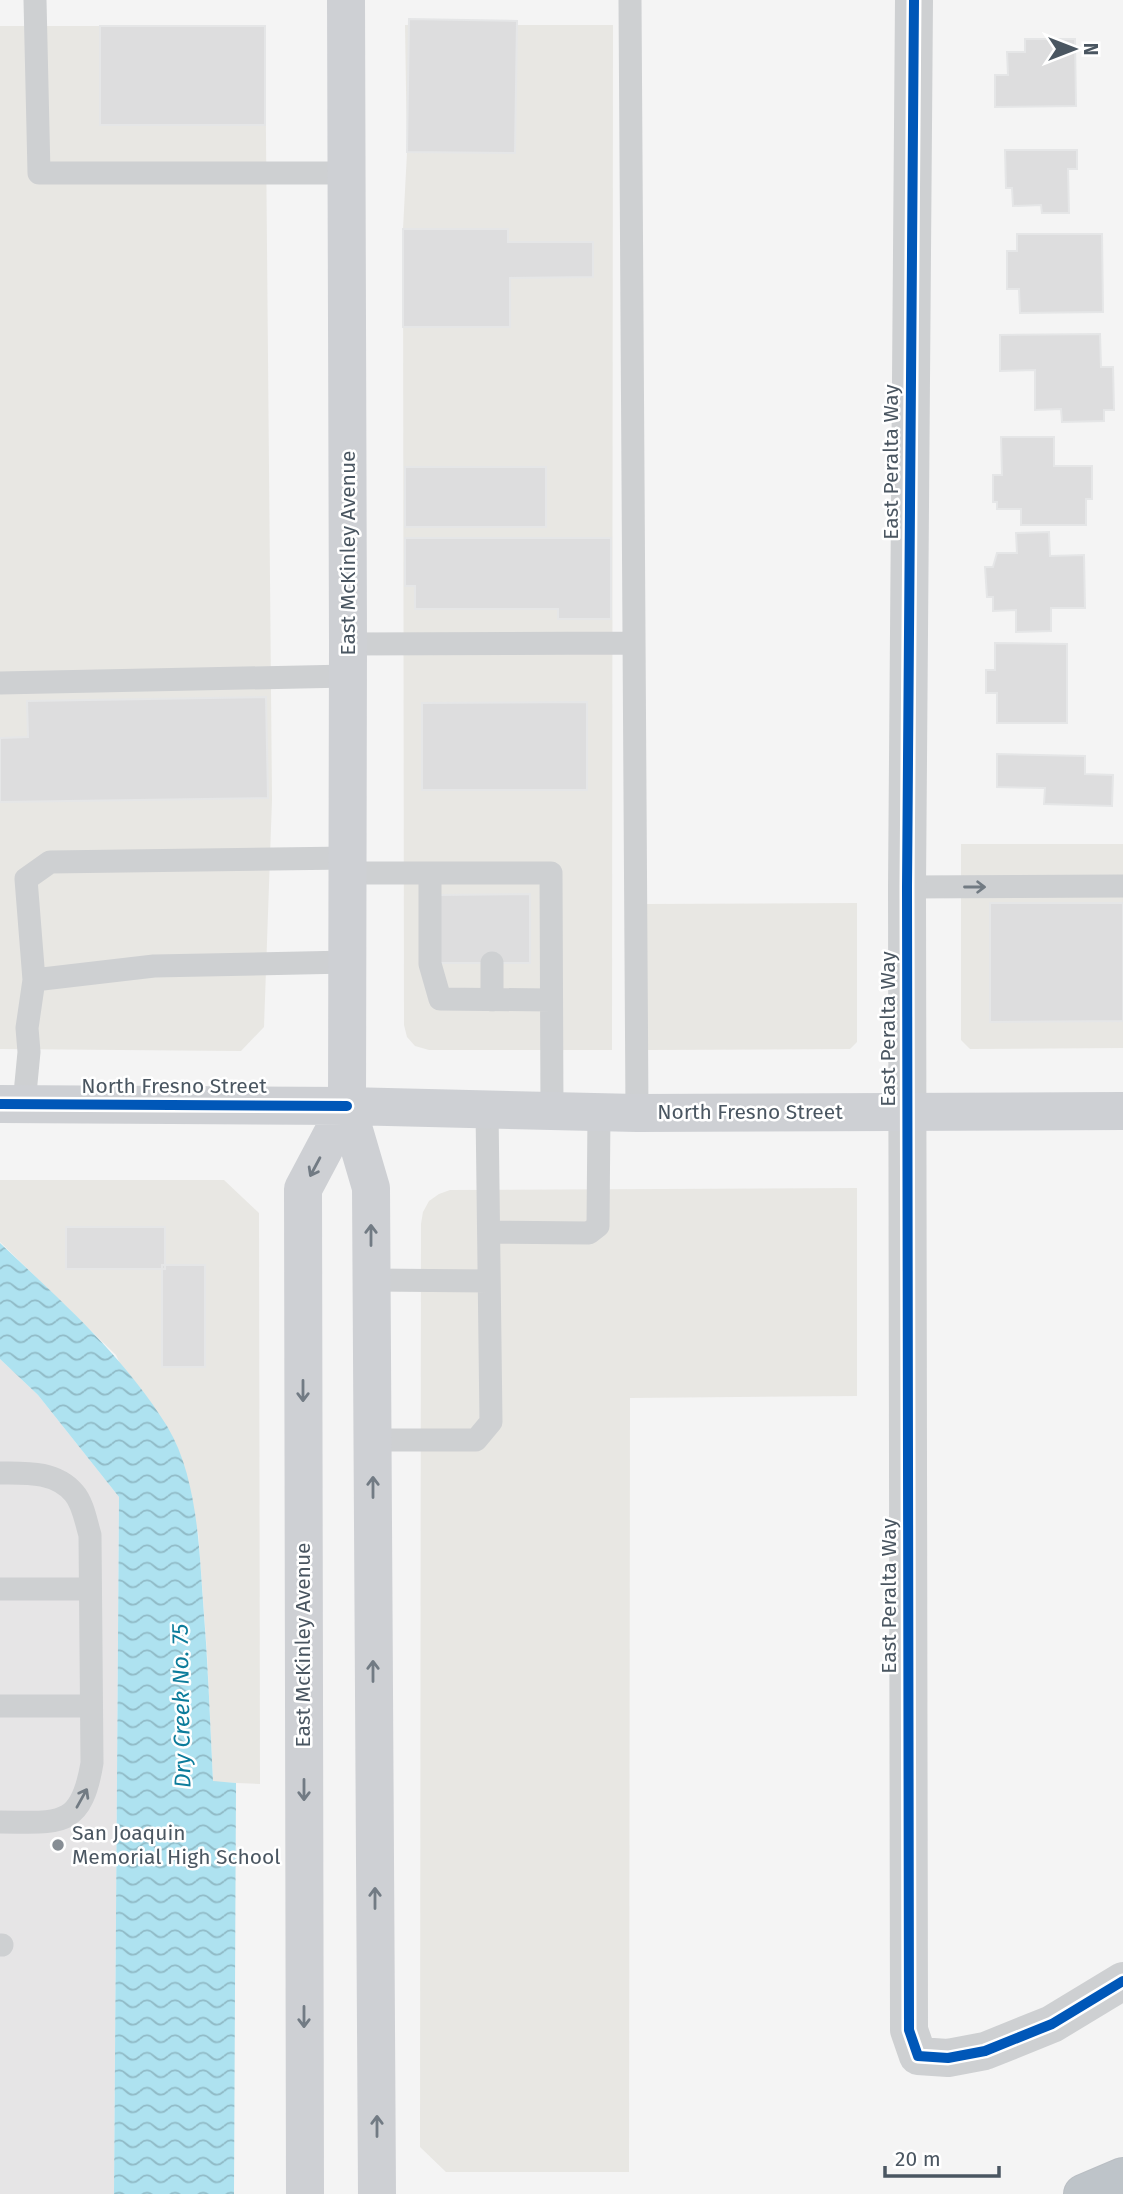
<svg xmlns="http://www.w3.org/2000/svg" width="1123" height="2194" font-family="'Fira Sans',sans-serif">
<defs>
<pattern id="water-waves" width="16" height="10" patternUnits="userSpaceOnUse" patternTransform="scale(1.75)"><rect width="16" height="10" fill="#aee2f0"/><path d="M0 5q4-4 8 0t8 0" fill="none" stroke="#90bac6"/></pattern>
</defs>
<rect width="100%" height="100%" fill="#f4f4f4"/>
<path fill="#e8e7e3" d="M405 25H613L612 1050H429L415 1046 407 1037 404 1025 403 229 407 152Z
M0 26H265L272 800 264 1027 241 1051 0 1049Z
M961 844H1123V1048L970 1049 961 1040Z
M857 903V1042L850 1049 647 1050V904Z
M0 1180H224L259 1213 260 1784 213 1782 207 1653 198 1531 116 1355 0 1242Z
M857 1188V1396L630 1398 629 2172H446L420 2147 421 1224 423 1212 429 1201 439 1194 450 1190Z"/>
<path fill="#e6e5e6" d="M0 1359 38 1395 119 1497 114 2194H0Z"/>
<path fill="url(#water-waves)" d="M0 1243C60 1300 123 1355 167 1426 197 1476 199 1545 203 1601 208 1661 210 1721 213 1781L236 1783 234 2194H114L119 1497 38 1395 0 1359Z"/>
<path fill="#ddddde" stroke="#e5e6e7" stroke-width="2" d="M409 19 517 21 515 153 407 152Z
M100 26H265V125H100Z
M1025 39H1075L1076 106 995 107V75H1008L1007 52H1025Z
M1005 150H1077V169H1068L1069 213H1042L1041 205 1013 206 1012 188H1006Z
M403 229H508V242H593V277L510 278V327H403Z
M1017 234H1102L1103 312 1020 313 1019 289H1007V251H1017Z
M1100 334 1101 367H1113L1114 410H1104V421L1062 422 1061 409 1035 410V370L1000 371V335Z
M1001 437H1054V466H1092V499H1086V525H1021V509H997V502H993V475H1002Z
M405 467H546V527H405Z
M1049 532 1050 556 1084 555 1085 608H1051V631L1016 632V610L993 611V597H987L985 567H993L997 553H1017L1016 533Z
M405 538H611V619H558V609H415V586H405Z
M995 643 1067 644V723H997V693H986V670H995Z
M266 697 268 798 0 802V738L28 737 27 701Z
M587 702V790H422V703Z
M997 754 1085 756V774L1113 775 1112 806 1044 804 1045 788 997 787Z
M530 894V963H437V895Z
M990 903H1123V1021L990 1022Z
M66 1227H165V1269H66Z
M162 1265H205V1367H162Z"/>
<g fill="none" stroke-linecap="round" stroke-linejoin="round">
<defs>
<path id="highway" d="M1083 2194 1123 2177"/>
</defs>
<use href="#highway" stroke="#b9bec3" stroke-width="40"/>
<path stroke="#ced0d2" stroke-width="23" d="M35 0 39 173H346
M630 0 637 1113
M348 644 633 643
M0 683 348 676
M348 873H551L552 1111
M430 874V964L440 999 551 1000
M907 887 1123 886
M492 963V1000
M34 980 26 879 50 862 348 858
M24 1104 29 1052 27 1028 34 980 154 966 348 962
M489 1232 589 1233 598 1226 599 1112
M372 1280 489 1281
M373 1440H476L491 1422 487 1109
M0 1473C26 1473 55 1471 74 1493 83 1503 86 1522 90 1535L92 1763C81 1830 58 1822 0 1822
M0 1589H90
M0 1706H91
M0 1945H2"/>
<path stroke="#ced0d2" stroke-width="38" d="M914 0 907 887 909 2030 918 2056 948 2058 985 2051 1052 2024 1123 1981"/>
<path stroke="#ced0d4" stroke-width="38" d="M346 0 348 644 347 1106 371 1188 377 2194
M0 1104 347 1106 637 1113 1123 1111
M305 2194 303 1189 347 1106"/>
<use href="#highway" stroke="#bec4c9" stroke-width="38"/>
<defs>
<path id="cycleway" d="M914 0 907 887 909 2030 918 2056 948 2058 985 2051 1052 2024 1123 1981
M0 1104 347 1106"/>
</defs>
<use href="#cycleway" stroke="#fff" stroke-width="15"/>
<use href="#cycleway" stroke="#0057b8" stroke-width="10"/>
</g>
<defs><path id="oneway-shaft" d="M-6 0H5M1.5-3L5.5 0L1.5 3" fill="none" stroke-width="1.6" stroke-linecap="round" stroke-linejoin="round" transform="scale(1.75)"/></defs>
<g stroke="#727b83">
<use href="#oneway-shaft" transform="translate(975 887)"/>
<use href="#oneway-shaft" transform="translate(82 1798) rotate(-61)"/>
</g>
<g stroke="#727b84">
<use href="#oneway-shaft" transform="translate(315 1167) rotate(118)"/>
<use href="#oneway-shaft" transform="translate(371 1235) rotate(-90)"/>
<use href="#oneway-shaft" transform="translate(303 1391) rotate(90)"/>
<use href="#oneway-shaft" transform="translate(373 1487) rotate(-90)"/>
<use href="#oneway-shaft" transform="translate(373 1671) rotate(-90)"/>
<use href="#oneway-shaft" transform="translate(304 1790) rotate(90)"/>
<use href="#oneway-shaft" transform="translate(375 1898) rotate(-90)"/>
<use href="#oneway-shaft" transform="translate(304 2017) rotate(90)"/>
<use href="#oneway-shaft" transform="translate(377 2126) rotate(-90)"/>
</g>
<circle fill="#868d94" stroke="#fff" stroke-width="2.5" cx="58" cy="1845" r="7"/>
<g text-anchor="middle" stroke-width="5" stroke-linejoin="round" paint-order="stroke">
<g font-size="21" fill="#4a5661" stroke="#fff">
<text transform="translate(891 462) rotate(-90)" y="7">East Peralta Way</text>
<text transform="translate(348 553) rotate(-90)" y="7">East McKinley Avenue</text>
<text transform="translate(888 1029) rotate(-90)" y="7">East Peralta Way</text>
<text x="174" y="1093">North Fresno Street</text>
<text x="750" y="1119">North Fresno Street</text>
<text transform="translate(889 1596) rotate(-90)" y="7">East Peralta Way</text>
<text transform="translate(303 1645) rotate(-90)" y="7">East McKinley Avenue</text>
</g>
<g font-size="21" fill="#4a5661" stroke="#fff" text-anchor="start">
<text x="72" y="1840">San Joaquin<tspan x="72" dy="24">Memorial High School</tspan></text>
</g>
<g font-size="23" font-style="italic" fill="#0c7c9b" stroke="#fff">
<text transform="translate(181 1706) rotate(-91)" y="8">Dry Creek No. 75</text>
</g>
</g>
<g transform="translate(1074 49) rotate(90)" stroke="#ffffff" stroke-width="5" paint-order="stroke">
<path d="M0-5L12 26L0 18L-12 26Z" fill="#4a5661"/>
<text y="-10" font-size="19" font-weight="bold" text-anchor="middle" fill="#4a5661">N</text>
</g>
<path d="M885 2166v10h114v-10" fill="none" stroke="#4a5661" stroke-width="3.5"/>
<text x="895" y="2166" font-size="21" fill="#4a5661" stroke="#ffffff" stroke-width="5" paint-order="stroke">20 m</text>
</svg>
